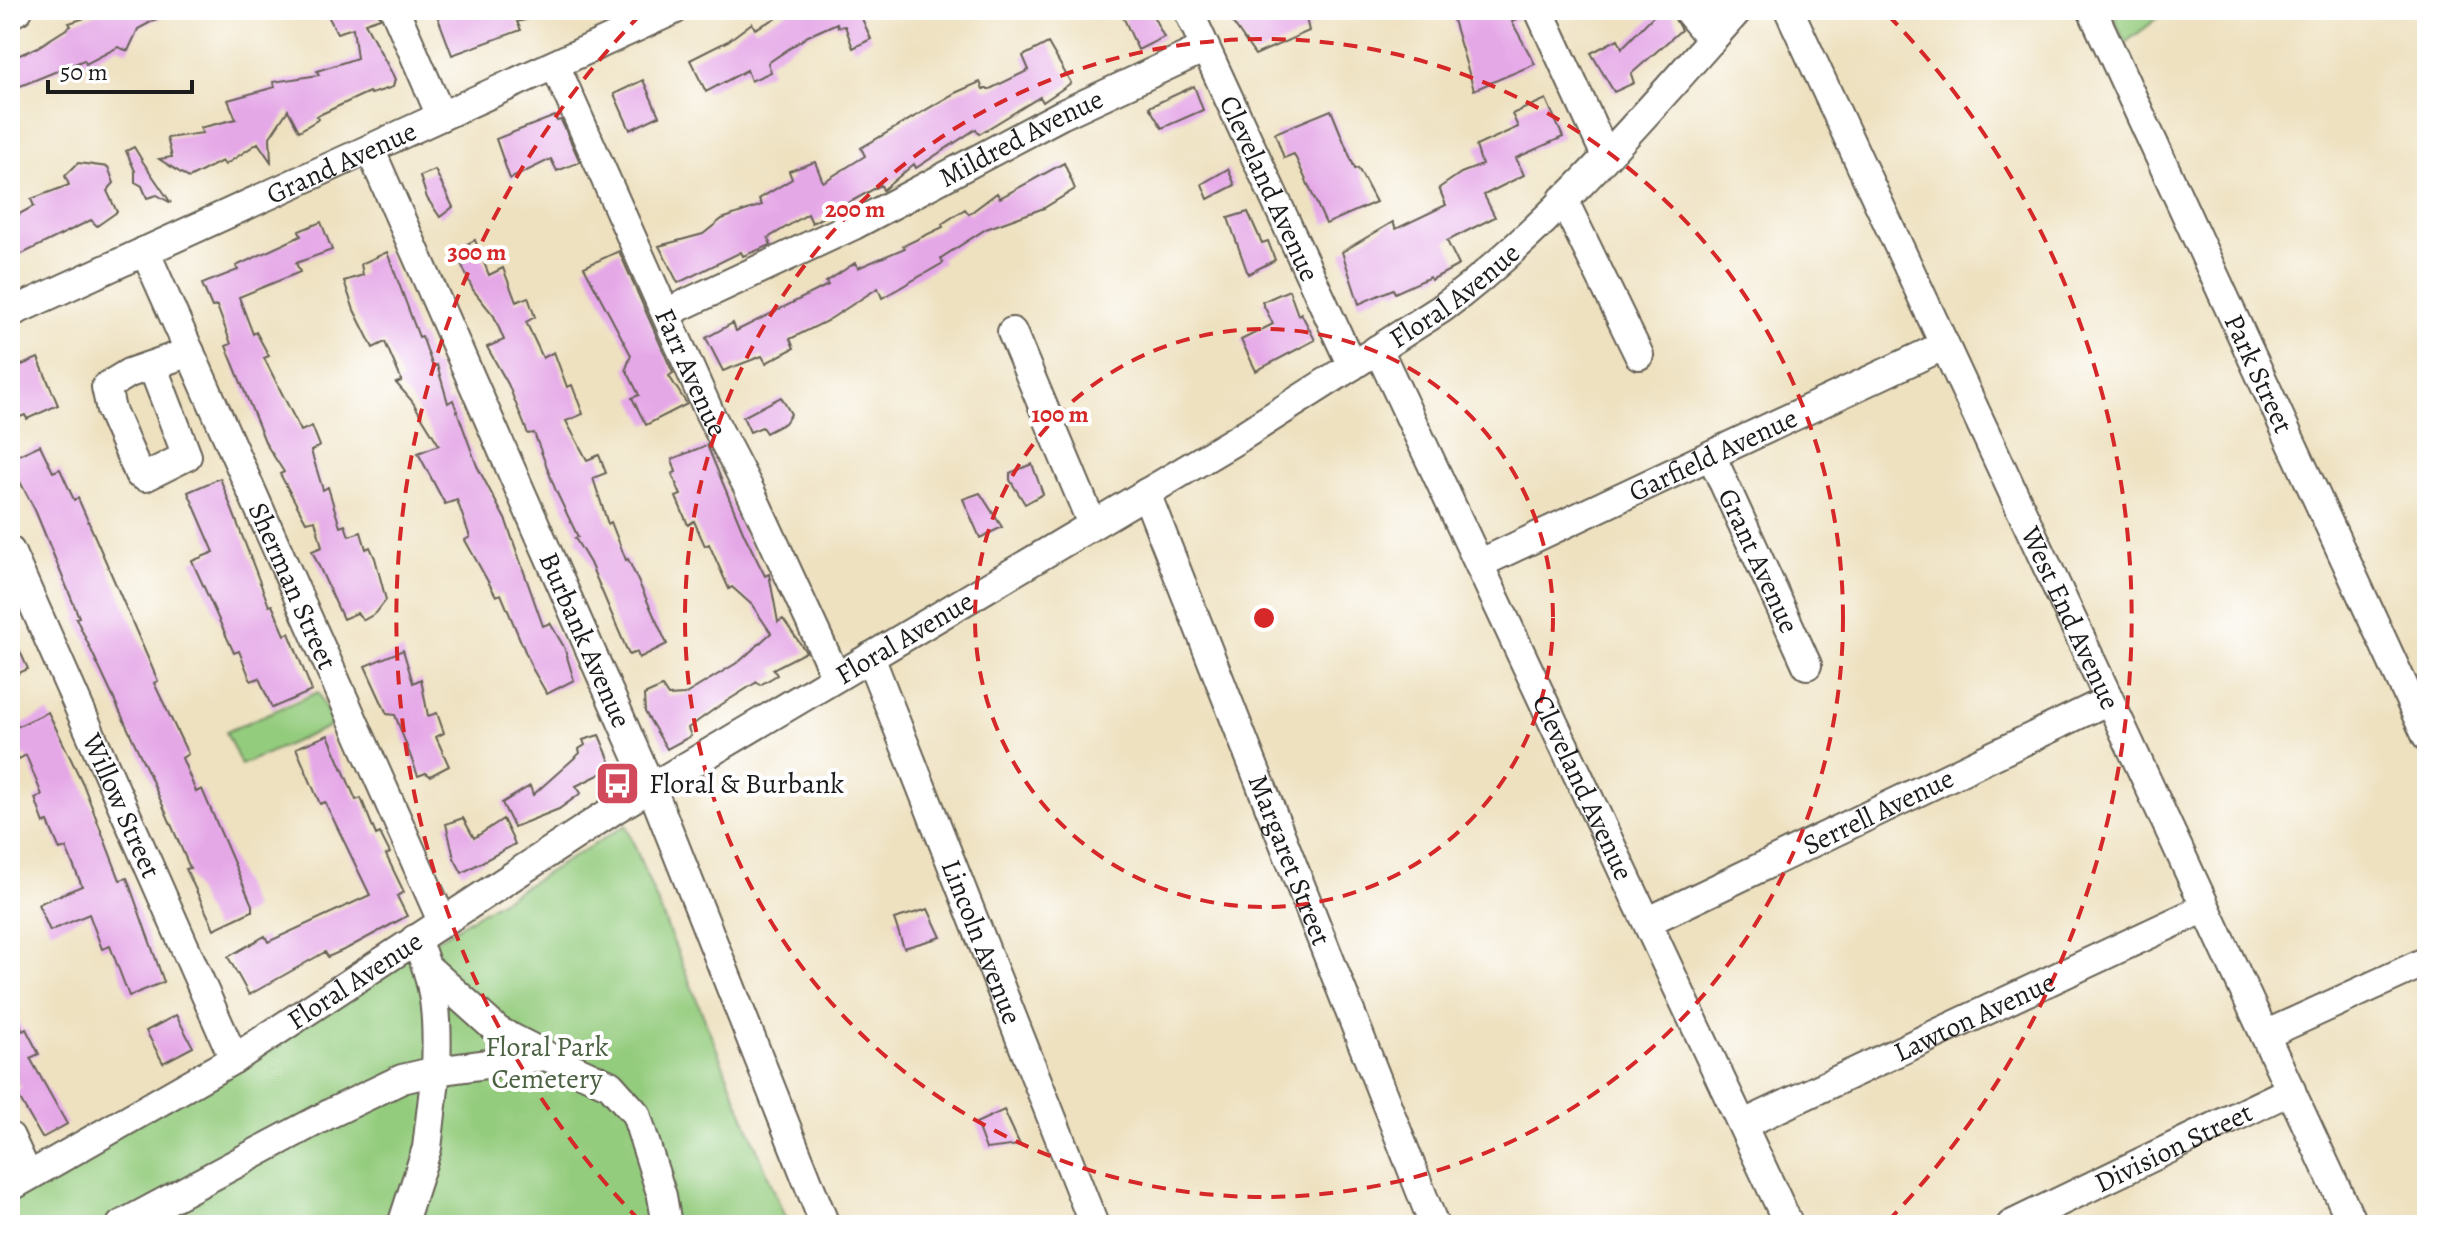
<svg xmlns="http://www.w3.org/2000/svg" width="2437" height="1235" font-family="Alegreya,serif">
<rect width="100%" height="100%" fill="#fff"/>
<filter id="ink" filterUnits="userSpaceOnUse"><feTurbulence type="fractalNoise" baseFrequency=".0125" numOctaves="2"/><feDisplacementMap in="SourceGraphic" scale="16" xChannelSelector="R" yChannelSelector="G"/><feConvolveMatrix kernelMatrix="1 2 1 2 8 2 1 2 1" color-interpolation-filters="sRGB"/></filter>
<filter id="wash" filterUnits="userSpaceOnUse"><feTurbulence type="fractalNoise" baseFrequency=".006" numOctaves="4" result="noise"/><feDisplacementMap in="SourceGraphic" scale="32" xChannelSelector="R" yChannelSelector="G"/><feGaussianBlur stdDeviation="1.8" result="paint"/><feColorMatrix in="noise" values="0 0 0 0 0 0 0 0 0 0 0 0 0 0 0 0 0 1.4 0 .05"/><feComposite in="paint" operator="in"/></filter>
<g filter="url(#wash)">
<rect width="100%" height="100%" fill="#eee1c0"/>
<path fill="#94cc7e" stroke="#58744d" stroke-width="2" d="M2111 10H2169L2125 43Z
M318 692 333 725 241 765 226 732Z
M626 825 788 1225H10V1198Z"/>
<g id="blocks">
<path fill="#e5a8e7" d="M110 10H173L138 29 128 51 118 47 86 64 84 60 18 87 10 70V59L36 48 71 26 69 23Z
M325 10H378L380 18 365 23 395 79 393 87 371 94 369 92 317 116 319 119 299 131 288 110 270 137 271 162 258 143 225 165 222 161 189 178 159 159 172 157 167 138 203 133 200 128 236 119 228 100 275 87 273 82 319 75 317 71 357 58 353 28 337 33Z
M453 10H544L545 15 517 22 521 30 452 55 437 15Z
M792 10H868L860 14 871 39 853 48 845 26 838 27 837 23 808 36 768 63 771 72 751 81 747 70 706 92 690 60 728 41 752 23 755 29Z
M1120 10H1150L1164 37 1138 50Z
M1224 10H1304L1309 31 1255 55Z
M1450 10H1522L1523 16 1512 22 1535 64 1474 90Z
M1659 10H1670L1681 30 1631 74 1634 83 1614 92 1591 53 1618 39 1622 48Z
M1048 43 1071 83 1043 102 1040 97 979 134 976 129 916 168 914 164 883 190 881 185 812 223 808 214 768 238 771 245 743 256 741 252 678 283 659 246 703 234 722 219 762 205 759 199 792 179 789 171 815 162 823 182 865 156 861 148 955 93 980 82 983 89H990L1029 70 1023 56Z
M643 80 659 116 630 130 614 94Z
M1194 86 1203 110 1162 128 1149 107Z
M1546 99 1563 137 1516 158 1524 175 1484 195 1495 217 1447 241 1459 265 1431 280 1430 277 1395 293 1393 289 1359 304 1342 252 1393 222 1396 229 1446 205 1439 188 1461 173 1482 165 1476 146 1518 127 1512 114Z
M1331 110 1355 169 1358 168 1376 202 1326 224 1294 154 1284 158 1275 133Z
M555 116 557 121 561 120 580 162 557 171 551 159 510 179 496 139Z
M134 147 143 162 171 203 157 195 147 198 142 186 135 182V171L126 151Z
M78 163 108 167 114 183 107 191 117 212 97 226 91 220 10 260V219L34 206 31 199 69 185 65 176Z
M1064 163 1075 189 1044 208 986 229 941 258 943 263 882 298 878 288 827 321 790 339 794 348 766 363 762 356 723 371 706 338 733 323 736 331 828 285 826 282 855 263 858 268 905 248 903 246 943 227 942 224 965 209 969 214 997 193 1000 198Z
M1228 169 1235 185 1208 199 1202 184Z
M435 170 453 207 440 217 427 198 420 176Z
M1248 212 1262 243 1268 241 1275 260 1248 274 1228 218Z
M321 222 332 250 296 263 300 272 239 297 253 334 256 332 269 356 264 358 301 431 312 426 320 446 311 451 323 490 328 487 340 527 345 525 349 536 361 532 366 549 370 547 375 558 386 600 376 613 364 620 357 613 343 619 312 551 322 547 315 520 306 522 280 474 284 472 266 444 226 346 231 344 217 306 212 307 202 284 238 270 236 266 301 236 299 231Z
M475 240 489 275 503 268 516 302 528 297 535 317 526 322 543 358 554 352 567 387 572 385 583 414 566 421 587 460 599 455 606 473 593 478 608 524 611 522 626 560 628 559 667 644 639 658 637 652 629 655 590 563 575 538 578 537 556 491 534 433 528 434 508 384 487 347 504 340 494 316 473 290 455 250Z
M619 251 673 373 669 376 687 404 646 425 632 398 639 395 626 369 631 355 584 267Z
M387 252 419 337 422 336 433 367 437 365 448 403 453 400 477 466 506 521 543 626 550 623 564 647 574 680 547 694 532 668 501 594 496 596 465 540 470 537 457 500 445 504 418 453 439 445 412 401 396 383 402 381 385 342 373 348 354 310 344 281 363 275 361 264Z
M1289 290 1298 315 1301 313 1315 340 1256 371 1241 340 1273 324 1262 302Z
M38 358 58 405 27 419 25 415 10 421V370Z
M781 397 791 414 785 423 766 433 762 427 750 432 743 417Z
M40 445 53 472 60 469 74 500 78 498 158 681 154 683 188 754 182 758 196 792 202 789 252 905V911L214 929 186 869 190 868 150 776 76 618 79 617 35 510 10 463V459Z
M707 445 744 534 765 576 769 574 778 622 783 619 806 652 773 669 777 675 760 685 757 682 716 708 688 728 691 736 667 749 645 712 644 695 662 687 668 696 684 695 740 661 771 633 752 605 732 587 729 589 709 544 705 546 694 521 688 525 676 497 681 495 672 474 676 472 672 459Z
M1032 464 1043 494 1025 504 1010 480V473Z
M220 478 269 606 272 605 285 635 289 633 312 691 272 708 259 678 251 681 239 651 234 653 192 561 214 552 188 492Z
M980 493 1002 527 980 538 963 499Z
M10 629 28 669 10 677Z
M403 650 413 683 421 679 428 716 437 713 444 733 436 737 449 766 430 776 426 773 418 776 395 715 387 714 365 666Z
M48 712 83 784 120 880 127 878 164 982 129 996 110 946 102 949 89 914 50 931 38 904 82 886 66 848 60 850 48 822 44 823 35 798 42 795 26 755 19 759 10 741V730Z
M328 735 356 800 361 798 376 835 380 833 390 853 386 855 404 892 397 896 407 916 348 948 328 957 325 952 249 995 228 957 265 936 268 942 370 895 325 802 320 804 296 748Z
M599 735 613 768 576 786 581 793 559 809 514 827 502 803 530 786 533 795 580 753 579 749 585 745 583 740Z
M463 818 474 838 503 819 515 844 462 873 454 858 446 824Z
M928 909 941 937 904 948 894 919Z
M10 1001 23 1031 26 1029 39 1054 30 1058 67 1124 42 1138 15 1091 21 1088 10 1068Z
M176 1015 193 1047 163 1063 146 1031Z
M1004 1110 1020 1145 986 1149 976 1123Z"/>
</g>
</g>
<g filter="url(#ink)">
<use href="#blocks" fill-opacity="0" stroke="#666155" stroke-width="2"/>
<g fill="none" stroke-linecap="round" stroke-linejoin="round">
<defs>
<g id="minor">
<path d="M395 10 441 116"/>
<path id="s1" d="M1188 10 1352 366"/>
<path d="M1539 10 1605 154"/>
<path d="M1687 10 1712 40"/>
<path id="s2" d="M1789 10 2353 1225"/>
<path id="s3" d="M2092 10 2427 737"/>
<path d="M10 14 18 10"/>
<path id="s4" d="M555 65 710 414 751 493 836 677"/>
<path id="s5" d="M370 149 658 804 825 1225"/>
<path d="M1563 199 1639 355"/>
<path id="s6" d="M145 251 442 921"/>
<path id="s7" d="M10 313 674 10"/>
<path id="s8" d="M666 313 854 225 1061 115 1205 48"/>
<path d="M1012 332 1092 524"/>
<path id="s9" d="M1378 349 1789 1225"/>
<path d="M153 368 187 456 145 477 139 474 111 410 106 387 129 373 190 352"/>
<path id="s10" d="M1711 455 1807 665"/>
<path id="s11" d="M1146 493 1434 1225"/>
<path id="s12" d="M10 551 234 1059"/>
<path id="s13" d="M1481 563 1945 345"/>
<path id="s14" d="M870 657 1094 1225"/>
<path id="s15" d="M1649 921 2109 700"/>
<path d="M430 970 498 1031 545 1055"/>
<path d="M2265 1035 2427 961"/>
<path id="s16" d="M1744 1124 2205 908"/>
<path d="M10 1137 28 1176"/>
<path id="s17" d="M10 1187 234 1059 615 809 1239 438 1441 309C1547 231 1650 109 1738 10"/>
<path d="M121 1225 331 1113 402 1079 436 1071C438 1022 437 983 415 939"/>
<path d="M402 1225 427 1148 436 1071 546 1056 610 1085 636 1114 662 1196 667 1225"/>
<path id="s18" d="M2011 1225 2291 1090"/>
</g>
</defs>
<use href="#minor" stroke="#666155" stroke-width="32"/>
<use href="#minor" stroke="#fff" stroke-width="28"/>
</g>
</g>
<g fill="none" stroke="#d62828" stroke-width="4" stroke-dasharray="14 10">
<circle cx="1264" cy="618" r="289"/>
<circle cx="1264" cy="618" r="579"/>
<path d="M640 1221A868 868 0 0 1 640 15M1888 15A868 868 0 0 1 1888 1221"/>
</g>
<defs>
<symbol id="bus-square" viewBox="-11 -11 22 22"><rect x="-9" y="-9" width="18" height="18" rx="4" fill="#d1495b" stroke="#fff"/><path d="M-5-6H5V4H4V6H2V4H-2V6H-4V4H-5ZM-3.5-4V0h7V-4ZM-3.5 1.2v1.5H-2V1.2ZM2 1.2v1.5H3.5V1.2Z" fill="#fff"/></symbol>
</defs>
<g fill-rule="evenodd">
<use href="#bus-square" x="592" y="758" width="51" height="51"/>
</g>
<g text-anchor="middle" stroke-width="8" stroke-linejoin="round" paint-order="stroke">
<g font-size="28" fill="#1c1c1c" stroke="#fff">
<text dy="10" stroke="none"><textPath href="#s8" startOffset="396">Mildred Avenue</textPath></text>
<text dy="10" stroke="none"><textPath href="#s7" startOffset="364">Grand Avenue</textPath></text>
<text dy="10" stroke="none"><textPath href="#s1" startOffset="196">Cleveland Avenue</textPath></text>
<text dy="10" stroke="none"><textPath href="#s17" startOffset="1698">Floral Avenue</textPath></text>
<text dy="10" stroke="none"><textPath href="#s4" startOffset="336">Farr Avenue</textPath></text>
<text dy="10" stroke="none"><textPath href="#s3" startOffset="400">Park Street</textPath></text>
<text dy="10" stroke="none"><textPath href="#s13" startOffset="256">Garfield Avenue</textPath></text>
<text dy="10" stroke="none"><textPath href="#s10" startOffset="116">Grant Avenue</textPath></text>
<text dy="10" stroke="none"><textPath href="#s6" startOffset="366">Sherman Street</textPath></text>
<text dy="10" stroke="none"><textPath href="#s2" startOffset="670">West End Avenue</textPath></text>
<text dy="10" stroke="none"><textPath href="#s17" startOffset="1050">Floral Avenue</textPath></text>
<text dy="10" stroke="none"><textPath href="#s5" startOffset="536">Burbank Avenue</textPath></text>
<text dy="10" stroke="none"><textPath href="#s9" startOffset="484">Cleveland Avenue</textPath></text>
<text dy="10" stroke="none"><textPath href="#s12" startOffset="278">Willow Street</textPath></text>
<text dy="10" stroke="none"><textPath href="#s15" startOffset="254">Serrell Avenue</textPath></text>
<text dy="10" stroke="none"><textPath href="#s11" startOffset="394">Margaret Street</textPath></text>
<text dy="10" stroke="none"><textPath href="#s14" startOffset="306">Lincoln Avenue</textPath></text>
<text dy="10" stroke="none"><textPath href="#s17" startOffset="402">Floral Avenue</textPath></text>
<text dy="10" stroke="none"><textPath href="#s16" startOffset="254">Lawton Avenue</textPath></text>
<text dy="10" stroke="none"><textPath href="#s18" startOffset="180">Division Street</textPath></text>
</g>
<g font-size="28" fill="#1c1c1c" stroke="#fff" text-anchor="start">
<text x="649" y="793">Floral &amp; Burbank</text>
</g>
<g font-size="28" fill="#4c6243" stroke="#fff">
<text x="547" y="1056">Floral Park<tspan x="547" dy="32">Cemetery</tspan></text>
</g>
</g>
<circle cx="1264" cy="618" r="12" fill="#d62828" stroke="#fff" stroke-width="4"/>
<g font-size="24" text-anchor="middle" font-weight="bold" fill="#d62828" stroke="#fff" stroke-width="8" stroke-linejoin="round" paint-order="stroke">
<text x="855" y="217">200 m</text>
<text x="477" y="260">300 m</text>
<text x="1060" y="422">100 m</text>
</g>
<rect width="2437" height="1235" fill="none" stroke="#fff" stroke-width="40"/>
<path d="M48 80v12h144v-12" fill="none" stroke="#1c1c1c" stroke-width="4"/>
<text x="60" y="80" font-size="24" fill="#1c1c1c" stroke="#ffffff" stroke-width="6" paint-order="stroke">50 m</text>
</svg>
